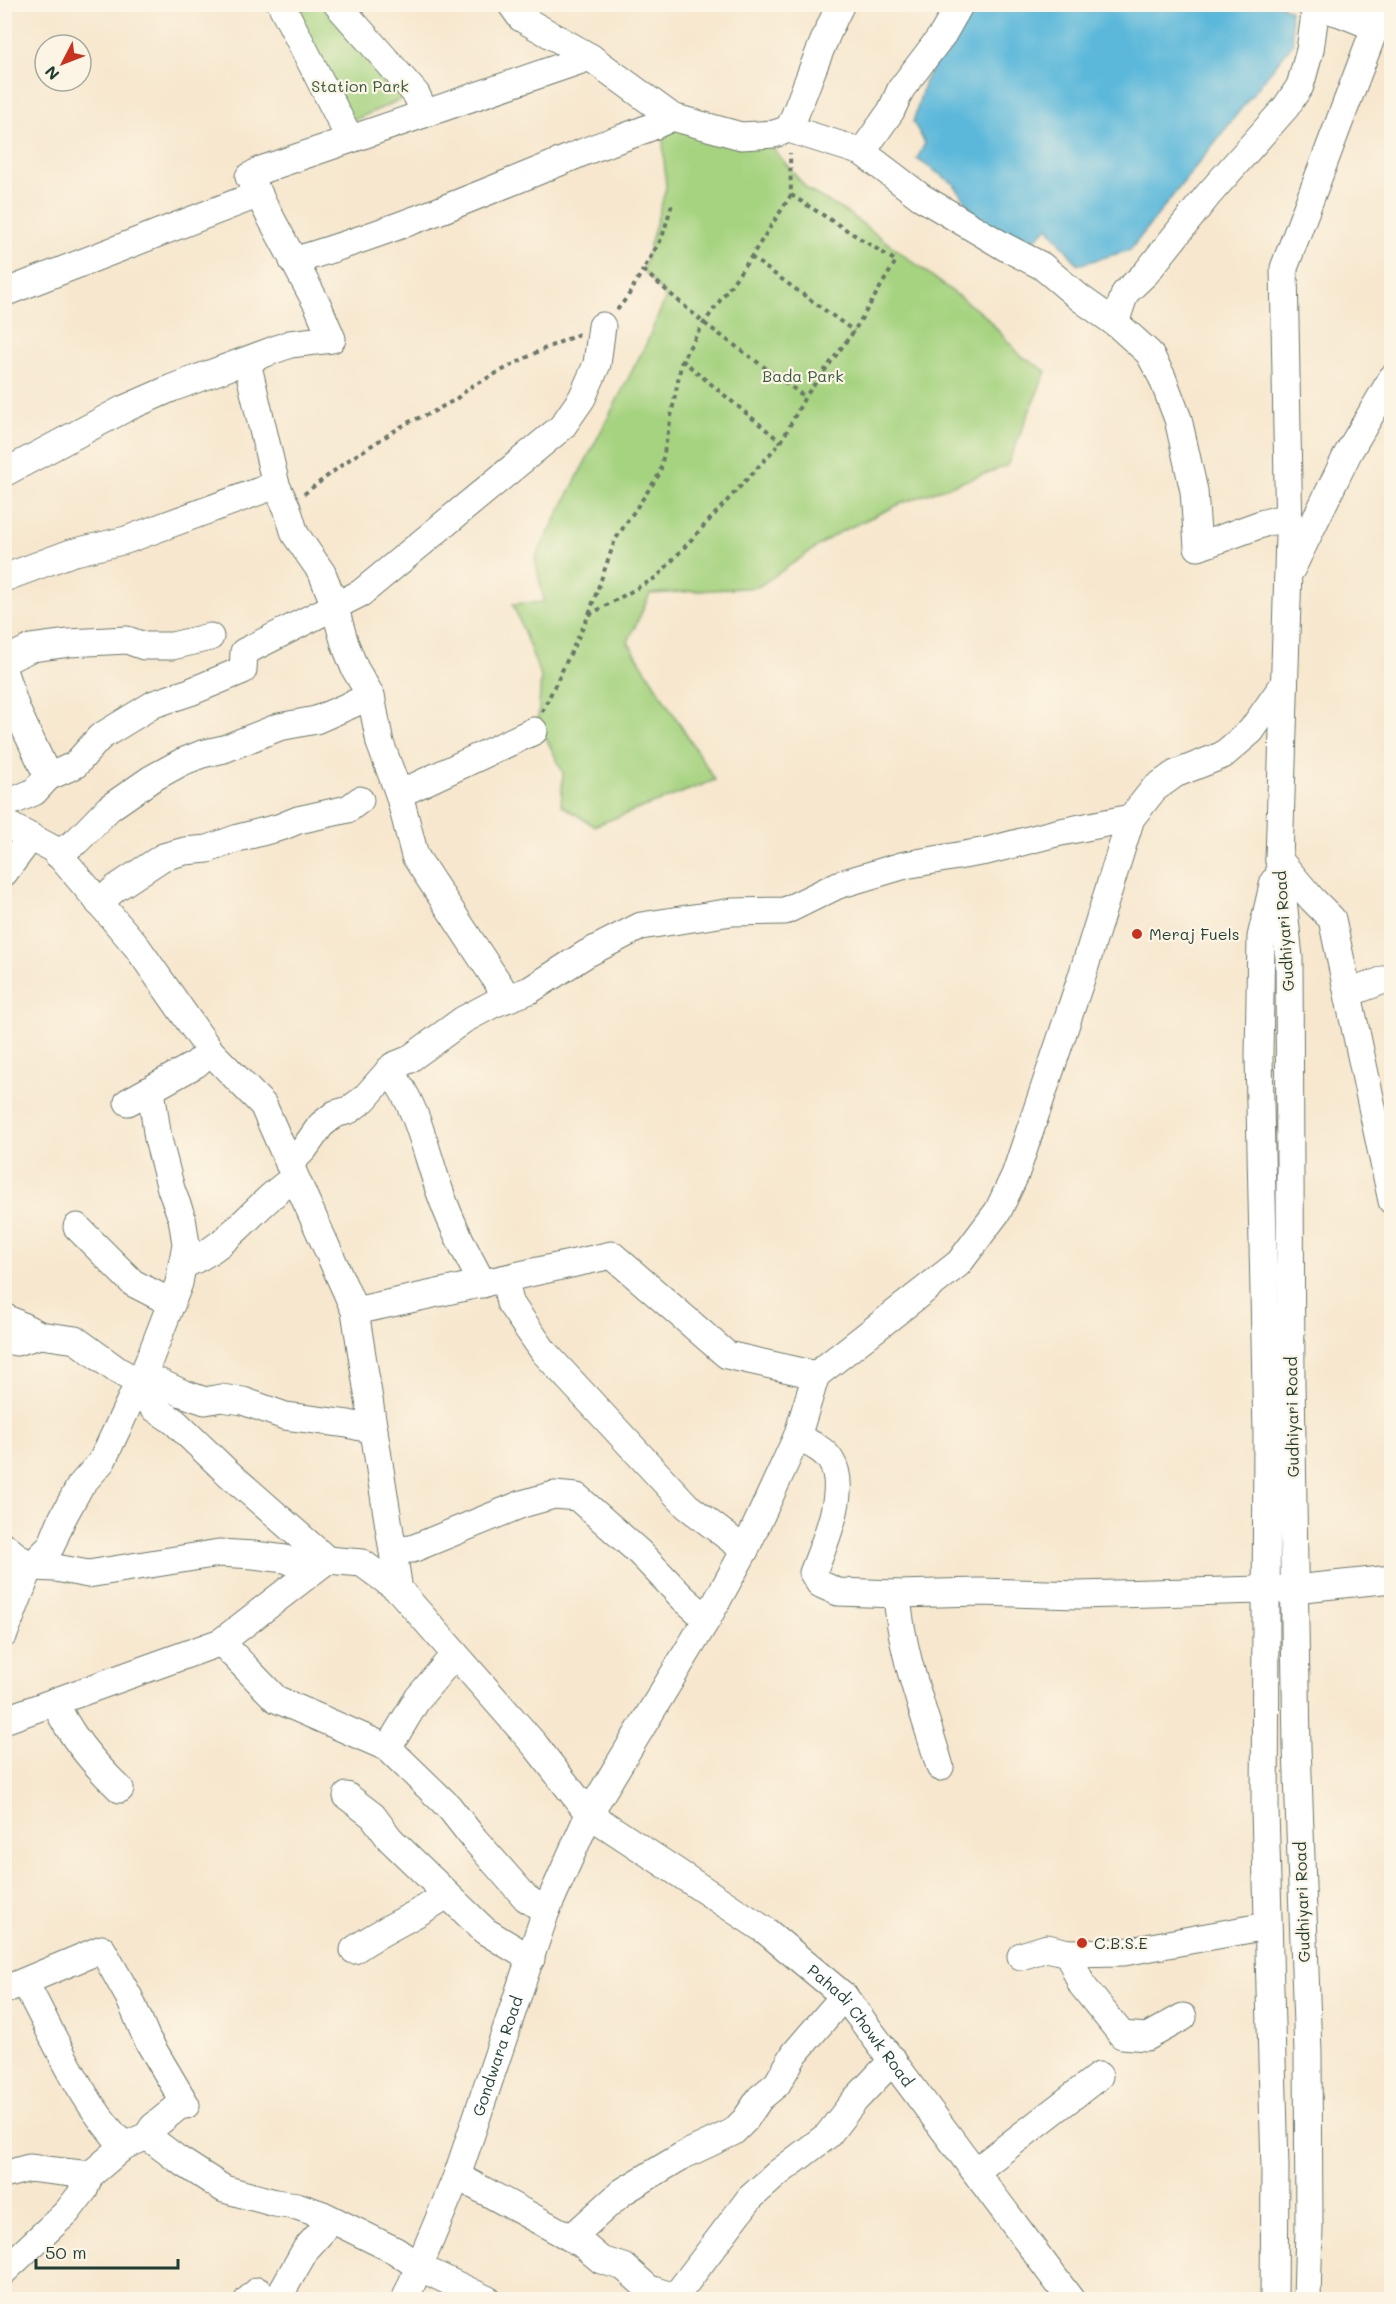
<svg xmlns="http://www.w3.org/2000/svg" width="1396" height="2304" font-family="Mali,sans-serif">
<rect width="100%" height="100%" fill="#fcf5e5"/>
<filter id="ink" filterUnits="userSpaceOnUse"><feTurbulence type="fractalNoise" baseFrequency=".0167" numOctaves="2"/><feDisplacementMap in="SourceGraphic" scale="12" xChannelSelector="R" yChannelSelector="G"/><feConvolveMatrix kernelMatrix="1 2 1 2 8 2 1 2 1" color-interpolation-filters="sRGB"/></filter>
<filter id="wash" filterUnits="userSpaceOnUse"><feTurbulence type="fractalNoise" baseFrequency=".008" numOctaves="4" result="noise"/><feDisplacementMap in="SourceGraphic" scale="24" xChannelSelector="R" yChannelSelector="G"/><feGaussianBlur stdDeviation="1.35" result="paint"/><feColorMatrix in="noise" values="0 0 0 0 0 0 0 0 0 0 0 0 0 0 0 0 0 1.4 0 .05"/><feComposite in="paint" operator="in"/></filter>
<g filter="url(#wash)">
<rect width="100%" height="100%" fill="#f7e7ce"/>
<path fill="#a6d380" stroke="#62885a" stroke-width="1.5" d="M286 5H325L409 96 347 123Z
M672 117 769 144 808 190 849 214 985 316 1020 355 1046 371 1007 466 902 503 836 534 758 587 650 594 628 642 715 780 594 826 561 805 563 773 538 721 541 677 513 604 544 602 535 559 647 342 666 297 643 270 666 188 663 141Z"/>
<path fill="#5cb8da" stroke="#3e7a87" stroke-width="1.5" d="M1278 4 1290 10 1293 43 1130 250 1078 265 1048 227 1034 240H1005L978 220 954 184 917 159 925 143 913 122 925 81 969 5Z"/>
</g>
<g filter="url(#ink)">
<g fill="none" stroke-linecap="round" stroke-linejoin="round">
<defs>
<g id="minor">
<path d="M281 4 350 139"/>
<path d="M337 4 416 94 425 113"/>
<path d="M511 4 521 18 590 57 672 117 741 136 774 134 789 129 862 152 921 197 1005 247 1042 266 1080 298 1118 325 1149 353 1162 377 1178 419 1194 491 1198 547 1264 523 1289 517"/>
<path d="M1309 4 1340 13 1375 27"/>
<path d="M789 129C807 87 820 44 841 4"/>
<path d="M862 152 891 111 901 89 943 34 960 4"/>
<path d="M293 261C391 232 485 193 579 154 609 141 643 133 672 117"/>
<path d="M4 293 259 194"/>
<path d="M1115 323 1125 293 1146 273 1208 195 1286 107 1300 86 1310 50 1316 7"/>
<path d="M247 362 276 485 287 508 295 534 322 573 332 598 345 644 355 669 371 696 380 743 399 794 415 856 508 998"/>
<path d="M4 473 124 409 172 388 290 344 332 339 318 306 249 177 261 170 590 57"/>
<path d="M1292 568 1348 453 1392 378"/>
<path d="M4 578 71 553 126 540 276 485"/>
<path d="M4 661 31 648 69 643 127 640 144 646H172L210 637"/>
<path d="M4 673 17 711 48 777"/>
<path d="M399 794 534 731"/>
<path d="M4 807 8 803 34 792 48 777 75 765 100 737 154 704 190 692 243 670 244 652 361 593 562 427 582 398 597 364 602 326"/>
<path id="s1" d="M4 823 55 850 137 947 210 1051 263 1105 355 1311 399 1590 535 1745 589 1814 766 1931 844 1996 1071 2300"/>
<path d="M57 854 77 841 109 808 151 779 182 762 202 754 224 749 279 727 316 720 371 696"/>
<path d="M1279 860 1312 899 1332 919 1392 1201"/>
<path d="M4 873 31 837"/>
<path d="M99 903 116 888 163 857 185 851 208 849 238 838 281 827 298 820 348 809 360 800"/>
<path d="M1349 993 1392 977"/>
<path d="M389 1070C418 1106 425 1150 440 1192 451 1224 467 1255 483 1284"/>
<path d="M128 1102 196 1064 210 1051"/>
<path d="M289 1164 304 1149 321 1125 335 1114 349 1110 364 1099 393 1066 408 1060 463 1020 493 1004 530 990 586 954 641 926 732 912 785 911 838 885 905 865 987 851 1056 833 1131 818"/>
<path d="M77 1227 133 1283 172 1303"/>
<path d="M182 1265C228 1250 255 1203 295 1178"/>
<path d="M505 1279 510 1303 544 1352 687 1506 745 1550"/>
<path d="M355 1311 612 1255 727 1355 816 1375"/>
<path d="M4 1317 40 1335"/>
<path d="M4 1340 16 1342 40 1335 76 1340 117 1370 138 1382 153 1407 175 1422 227 1472 327 1560"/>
<path d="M142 1374 182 1393 205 1401 221 1398 243 1401 285 1416 348 1424 374 1430"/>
<path d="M797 1437C809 1443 824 1449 831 1461 849 1489 824 1544 813 1573L820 1584 838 1592 897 1594 980 1592 1079 1595 1294 1589 1392 1579"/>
<path d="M4 1546 30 1567 56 1568 88 1574 219 1553 254 1555 285 1559 313 1570"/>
<path d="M393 1550 412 1549 522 1504 554 1495 577 1497 640 1553 683 1598 707 1619"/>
<path d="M4 1582 10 1580 30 1567 51 1546 62 1519 80 1486 102 1461 148 1363 179 1283 186 1244 182 1218 171 1189 158 1139 151 1090"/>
<path d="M897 1594C901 1654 924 1711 940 1767"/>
<path d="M4 1634 30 1567"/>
<path d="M221 1642 276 1699 388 1748"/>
<path d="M455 1654 418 1698 388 1748 449 1807 475 1840 526 1898 546 1911"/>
<path d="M55 1702C69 1735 94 1764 120 1789"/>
<path d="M4 1720 221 1642 327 1560 362 1563 399 1590"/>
<path d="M347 1796 373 1816 390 1839 485 1931 531 1959"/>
<path d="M354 1950C383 1929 417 1916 446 1895"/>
<path d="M1068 1953 1082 1985 1122 2035 1147 2037 1183 2017"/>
<path d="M1021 1956 1047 1948 1068 1953 1124 1952 1267 1926"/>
<path d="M25 1983C55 2038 80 2101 124 2146"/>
<path d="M4 1990 102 1949 129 1997 147 2039 186 2105 179 2106 153 2127 147 2136 124 2146 90 2175 84 2190 67 2212 4 2271"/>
<path d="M147 2136 176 2158 224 2189 275 2203 297 2206 323 2215 396 2251 419 2267 488 2300"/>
<path d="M976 2171 1099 2076"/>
<path d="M4 2175 29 2168 90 2175"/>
<path d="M457 2176 582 2244 601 2260 624 2267 649 2289 675 2297 750 2198 778 2173 828 2135 855 2100 893 2060"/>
<path d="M571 2238 622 2192 682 2156 733 2132 745 2120 760 2098 777 2084 795 2053 844 1996"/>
<path d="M248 2300 258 2291 264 2296 278 2298 306 2249 332 2220"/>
<path id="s2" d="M405 2300 457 2176 546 1911 589 1814 707 1619 745 1550 797 1437 816 1375 959 1263 998 1211 1015 1175 1081 979 1131 818 1154 789 1175 774 1223 755 1251 731 1284 684"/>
<path d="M1274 2300 1275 2168 1265 1810 1267 1434 1259 1056 1261 937 1274 881"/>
<path d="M1307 2300 1309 2228 1308 2053 1297 1747 1291 1382 1289 958 1279 860 1289 537 1284 268 1384 4"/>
</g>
</defs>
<use href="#minor" stroke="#6b786a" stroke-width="29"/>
<path stroke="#6b786a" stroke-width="4" stroke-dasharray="4.5 4.5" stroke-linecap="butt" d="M791 195 896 261 854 331 805 397
M751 257 854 331
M617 310 628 296 643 270
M682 360 781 442
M304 494 347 461 407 423 433 412 456 399 472 386 539 351 579 334
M589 614 615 540 660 473 682 360 704 323 751 257 791 195 790 153
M542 712 589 615 657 577 781 442 805 397 704 323 643 270 662 238 672 204"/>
<use href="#minor" stroke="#fff" stroke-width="27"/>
</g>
</g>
<g fill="#c8321e" stroke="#fcf5e5" stroke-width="2">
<circle cx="1137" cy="934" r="6"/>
<circle cx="1082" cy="1943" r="6"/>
</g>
<g text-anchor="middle" stroke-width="4.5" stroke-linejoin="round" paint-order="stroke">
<g font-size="16" fill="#3a5b43" stroke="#fcf5e5">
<text x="360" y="92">Station Park</text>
<text x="803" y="382">Bada Park</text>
</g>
<g font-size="16" fill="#1f3d34" stroke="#fcf5e5">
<text transform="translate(1284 931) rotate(-94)" y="6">Gudhiyari Road</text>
<text transform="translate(1292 1417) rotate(-91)" y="6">Gudhiyari Road</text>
<text transform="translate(1302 1902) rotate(-92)" y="6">Gudhiyari Road</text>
<text dy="6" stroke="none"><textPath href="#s1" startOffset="1536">Pahadi Chowk Road</textPath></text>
<text dy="6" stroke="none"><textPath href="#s2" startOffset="261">Gondwara Road</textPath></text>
</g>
<g font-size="16" fill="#1f3d34" stroke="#fcf5e5" text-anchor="start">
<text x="1149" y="940">Meraj Fuels</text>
<text x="1094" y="1949">C.B.S.E</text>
</g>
</g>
<rect width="1396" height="2304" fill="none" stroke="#fcf5e5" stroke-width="24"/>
<g transform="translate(63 63) rotate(228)"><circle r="28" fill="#fcf5e5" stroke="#a4ab9e" stroke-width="1.5"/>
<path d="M0-4.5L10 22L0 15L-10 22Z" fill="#c8321e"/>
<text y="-9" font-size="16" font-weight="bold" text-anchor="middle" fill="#1f3d34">N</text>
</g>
<path d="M36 2259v9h142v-9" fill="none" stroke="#1f3d34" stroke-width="3"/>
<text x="45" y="2259" font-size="18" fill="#1f3d34" stroke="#fcf5e5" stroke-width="4.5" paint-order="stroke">50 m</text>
</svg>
